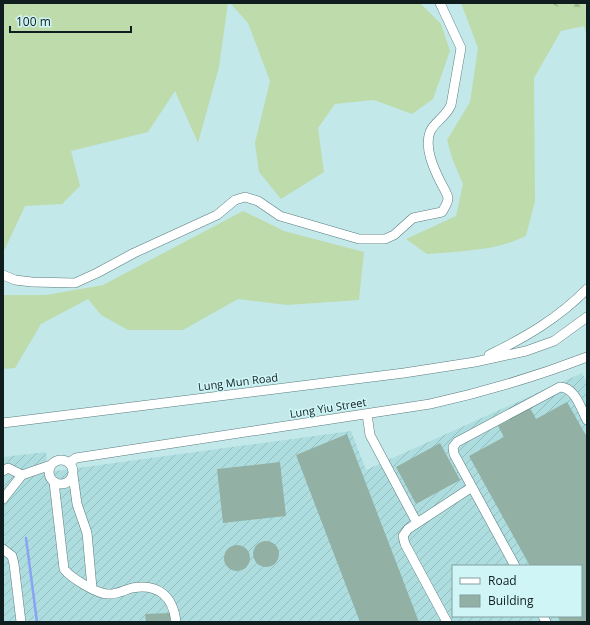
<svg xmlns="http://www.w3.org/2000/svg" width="590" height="625" font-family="'Open Sans',sans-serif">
<defs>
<pattern id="industrial-furrows" width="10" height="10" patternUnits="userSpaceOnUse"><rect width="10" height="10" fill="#aedde0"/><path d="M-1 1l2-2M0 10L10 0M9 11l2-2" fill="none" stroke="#94bdc0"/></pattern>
<pattern id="forest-firs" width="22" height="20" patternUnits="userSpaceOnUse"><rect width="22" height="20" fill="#bddbab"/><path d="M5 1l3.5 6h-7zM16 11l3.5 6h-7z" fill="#a1bc93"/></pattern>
</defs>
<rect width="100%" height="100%" fill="#c3e8ea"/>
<path fill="url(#industrial-furrows)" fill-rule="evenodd" d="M582 373 587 383V622H3V457L46 452 48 472 351 431 366 470ZM453 566H581V616H453Z"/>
<path fill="#bddbab" d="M3 3H228L219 67 198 143 175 91 148 132 71 151 80 186 62 204 25 206 3 253Z
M230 3H420L441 24 450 51 433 99 412 114 374 100 335 104 318 128 324 172 281 199 259 172 255 143 270 81 248 23Z
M461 3H550L585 21 584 3H587V36L584 26 561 31 534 78 535 201 526 236C495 251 460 251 427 254L406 239 456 216 463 184 452 158 447 140 470 102 478 48Z
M243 211 284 231 364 252 359 300 287 305 238 299 183 330H128L101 315 88 299 41 324 15 368 3 369V295H46L103 285Z"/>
<path fill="url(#forest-firs)" d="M550 3H584L585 21Z"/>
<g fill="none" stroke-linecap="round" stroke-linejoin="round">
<path stroke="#8aa3f3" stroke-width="2.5" d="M26 538 37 622"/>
</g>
<path fill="#92b1a4" d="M567 402 587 437V622H561L557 616H581V566H530L469 456 504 437 498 426 530 408 536 419Z
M347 434 419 622H360L296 455Z
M440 443 460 480 416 504 396 467Z
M280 462 286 516 223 523 217 469Z
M253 554a13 13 0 1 1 26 0a13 13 0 1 1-26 0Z
M224 558a13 13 0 1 1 26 0a13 13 0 1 1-26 0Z
M170 613V622H146L145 614Z"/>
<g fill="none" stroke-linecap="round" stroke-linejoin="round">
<defs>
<path id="minor" d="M3 275 15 280 32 282 75 283 97 273 134 253 217 215 235 200 245 197 258 201 280 216 359 239H385L394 235 413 218 442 212C445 207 448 203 448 198 447 193 443 187 441 183 434 169 424 148 430 132 434 122 446 117 451 105L461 48 440 3
M489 355C524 338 559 318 587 289
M367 414 370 435 417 523
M3 423 404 373 475 362 526 351 554 341 587 317
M49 472a12 12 0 1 1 24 0a12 12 0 1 1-24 0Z
M69 463 76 458 430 404C484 392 535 377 587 357
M3 471 8 468 22 475
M73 475 77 504 87 533 92 588
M54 482 64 569C71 578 97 594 108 594 116 595 124 590 132 588 159 583 173 597 176 622
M3 499 22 475 51 465
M3 549 12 556 14 564 21 622
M515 566 454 454 453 447 457 442 560 387C575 387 581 409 587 420
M543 616 546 622
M447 622 405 544 403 536 408 529 472 487"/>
</defs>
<use href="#minor" stroke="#5a7c7e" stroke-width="10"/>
<use href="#minor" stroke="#fff" stroke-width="9"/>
</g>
<g text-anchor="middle" stroke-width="3" stroke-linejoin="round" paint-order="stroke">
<g font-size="11" fill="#0f1d1e" stroke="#d0f5f7">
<text transform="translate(238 382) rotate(-7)" y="4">Lung Mun Road</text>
<text transform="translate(328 408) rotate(-9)" y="4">Lung Yiu Street</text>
</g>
</g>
<rect width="590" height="625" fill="none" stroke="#0f1d1e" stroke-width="8"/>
<rect x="452" y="565" width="130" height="52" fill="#d0f5f7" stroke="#839fa0"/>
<rect x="460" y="578" width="20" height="6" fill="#ffffff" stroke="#839fa0"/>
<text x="488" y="585" font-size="12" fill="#0f1d1e">Road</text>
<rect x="460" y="595" width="20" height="12" fill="#92b1a4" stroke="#839fa0"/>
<text x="488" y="605" font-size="12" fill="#0f1d1e">Building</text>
<path d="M10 26v6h121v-6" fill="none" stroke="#0f1d1e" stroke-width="2"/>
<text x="16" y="26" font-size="12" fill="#0f1d1e" stroke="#d0f5f7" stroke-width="3" paint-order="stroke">100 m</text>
</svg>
